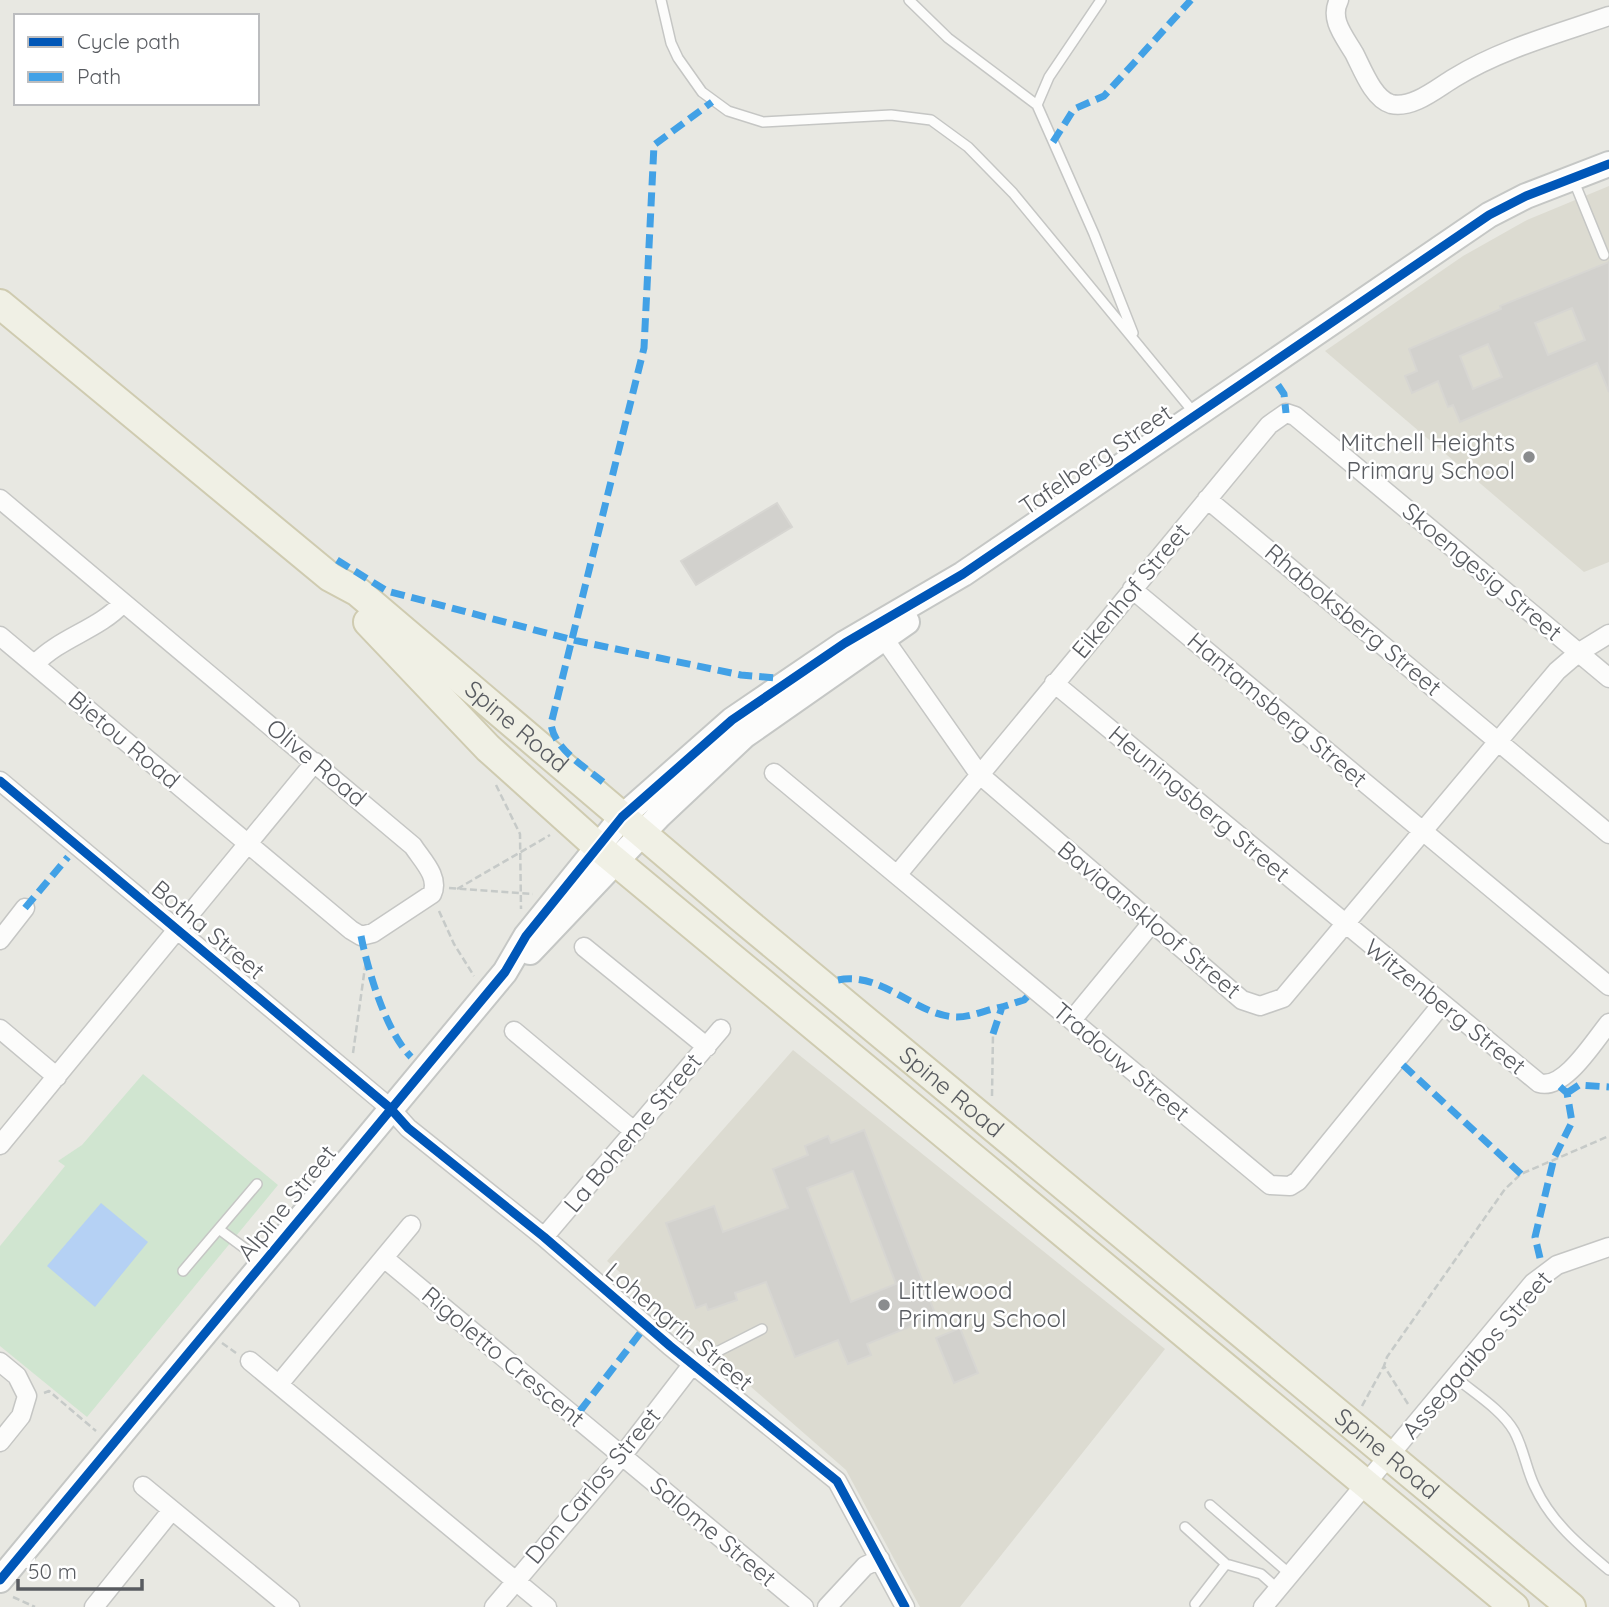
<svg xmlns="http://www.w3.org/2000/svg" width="1609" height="1607" font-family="Quicksand,sans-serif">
<rect width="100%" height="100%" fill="#e8e8e2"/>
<path fill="#dcdbd1" d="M1609 186V562L1584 572 1325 351 1463 256 1527 220Z
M793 1050 1165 1349 960 1607H920L846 1470 607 1261Z"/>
<path fill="#d0e5d0" d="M143 1074 278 1185 87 1417 0 1346V1246L65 1166 58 1161 82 1145Z"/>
<path fill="#b5d1f4" d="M101 1203 148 1242 95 1307 47 1266Z"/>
<path fill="#d2d1cd" stroke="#d7d6d2" stroke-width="2" fill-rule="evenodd" d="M1609 262V392L1597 363 1460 422 1453 405 1448 407 1438 381 1412 393 1405 376 1417 371 1409 349 1501 309 1500 306ZM1572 308 1585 340 1548 355 1535 323ZM1488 344 1502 377 1473 389 1460 356Z
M777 503 792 527 696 585 681 561Z
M864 1130 936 1316 867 1344 871 1355 848 1364 838 1340 795 1357 766 1282 735 1293 737 1300 708 1310 706 1304 696 1308 666 1223 714 1206 723 1232 788 1208 773 1169 808 1155 805 1146 828 1136 831 1143ZM853 1171 896 1284 851 1302 807 1188Z
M960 1328 978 1373 954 1383 936 1338Z"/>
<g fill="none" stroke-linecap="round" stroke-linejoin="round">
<defs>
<path id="lane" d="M661 0 671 43 678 58 702 92 728 111 763 122 891 115 931 120 968 147 1013 193 1195 414
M909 0 948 38 1037 105
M1101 0 1049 77 1037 105 1094 234 1133 333
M1573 179 1604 255
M220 1230 262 1261
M183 1271 257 1184
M693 1364 762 1329
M1455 1377C1474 1393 1502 1410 1514 1431 1524 1449 1526 1469 1535 1487 1551 1522 1580 1546 1609 1570
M1210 1505 1291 1575
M1185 1527 1226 1564 1261 1574 1278 1589
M1195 1604 1226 1564"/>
<path id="street" d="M1339 0C1329 19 1344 36 1354 53 1362 68 1373 99 1391 104 1413 109 1437 88 1454 78 1501 49 1557 34 1609 16
M0 499 413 846C422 860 440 877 432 894L373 933 361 936 351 930 0 636
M1207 499 1609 834
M1132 589 1609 986
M878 630 979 774 1242 1000 1260 1006 1283 998 1557 671 1578 653 1609 634
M35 664C61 637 98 630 123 603
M1054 683 1539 1083C1564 1091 1594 1041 1609 1023
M774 773 1270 1185 1290 1186 1298 1181 1442 1004
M0 781 390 1108 408 1128 544 1237 670 1346 837 1481 905 1607
M897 875 1269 425 1286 413 1295 416 1609 678
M0 940 25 908
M584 947 707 1047
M1072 1020 1151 924
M0 1029 57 1077
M514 1031 635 1132
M0 1145 315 762
M544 1237 721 1029
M384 1258 804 1607
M250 1361 547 1607
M0 1362 17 1376 27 1396 21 1416 0 1442
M279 1384 411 1225
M143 1486 290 1607
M94 1607 172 1510
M494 1607 622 1456 692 1365
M827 1607 865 1566 880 1559
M1263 1607 1533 1283 1557 1265 1609 1247"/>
<path id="secondary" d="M530 952 659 816 744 736 907 622
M0 1580 505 972 526 936 622 817 732 720 845 643 963 574 1489 215 1526 196 1609 164"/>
<g id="primary">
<path id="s1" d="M0 304 330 577 358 592 738 915 1571 1607"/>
<path d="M368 622 488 748 596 845 1514 1607"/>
</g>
</defs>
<use href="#lane" stroke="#c5c6c4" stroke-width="12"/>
<use href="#street" stroke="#c5c6c4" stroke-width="21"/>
<use href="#secondary" stroke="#c5c7c5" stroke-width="28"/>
<use href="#primary" stroke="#cfcbb0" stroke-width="32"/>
<path stroke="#c6cac8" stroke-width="2.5" stroke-dasharray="7 3.5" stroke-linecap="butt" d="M496 785 520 834 521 909
M449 888 533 894
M457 889 550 835
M439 911 454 944 474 976
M353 1053 366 960
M992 1096 993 1034
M222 1343 236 1353
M44 1393 49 1391 96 1431
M1408 1404 1384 1366 1387 1357 1505 1189 1521 1174 1609 1136
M1362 1406 1384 1366
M13 1597 35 1607"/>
<use href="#lane" stroke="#fcfcfb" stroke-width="9"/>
<use href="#street" stroke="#fcfcfb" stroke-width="18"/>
<use href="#secondary" stroke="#fcfcfb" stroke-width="24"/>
<use href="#primary" stroke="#f0f0e5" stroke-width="28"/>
<path stroke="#42a1e6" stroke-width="7" stroke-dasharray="14 7" stroke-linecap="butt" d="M1053 142 1074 109 1104 96 1191 0
M1278 385 1284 394 1286 413
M337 560 387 591 573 640 741 675 775 678
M603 782C584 766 554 749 551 724L644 348 654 145 712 102
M25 908 68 857
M361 936C368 971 386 1032 411 1057
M838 980C881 971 916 1015 955 1017 969 1018 988 1009 1002 1007
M993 1034 1002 1007 1024 1000 1029 995
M1403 1065 1521 1174
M1567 1093 1579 1085 1609 1087
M1540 1258 1535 1237 1554 1158 1572 1122 1567 1093 1556 1083
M580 1411 641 1332"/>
<defs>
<path id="cycleway" d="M0 781 390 1108 408 1128 544 1237 670 1346 837 1481 905 1607
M0 1580 505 972 526 936 622 817 732 720 845 643 963 574 1489 215 1526 196 1609 164"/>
</defs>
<use href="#cycleway" stroke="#fff" stroke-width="13"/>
<use href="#cycleway" stroke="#0057b8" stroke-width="9"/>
</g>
<g fill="#8a8c8e" stroke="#fff" stroke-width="2.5">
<circle cx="1529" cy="457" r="7"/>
<circle cx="884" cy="1305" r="7"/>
</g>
<g text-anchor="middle" stroke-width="5" stroke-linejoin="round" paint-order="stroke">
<g font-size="24" fill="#585b60" stroke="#fff" text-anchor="end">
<text x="1515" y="451">Mitchell Heights<tspan x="1515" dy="28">Primary School</tspan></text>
<text x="898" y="1299" text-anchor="start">Littlewood<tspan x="898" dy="28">Primary School</tspan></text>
</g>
<g font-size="24" fill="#585b60" stroke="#fff">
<text transform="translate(1096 460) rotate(-34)" y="8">Tafelberg Street</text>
<text transform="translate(1482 572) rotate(40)" y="8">Skoengesig Street</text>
<text transform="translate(1131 591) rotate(-50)" y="8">Eikenhof Street</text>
<text transform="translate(1353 620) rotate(40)" y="8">Rhaboksberg Street</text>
<text transform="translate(1277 710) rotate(40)" y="8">Hantamsberg Street</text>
<text dy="8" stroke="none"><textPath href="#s1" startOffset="668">Spine Road</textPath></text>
<text transform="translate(124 740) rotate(40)" y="8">Bietou Road</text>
<text transform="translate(316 763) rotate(40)" y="8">Olive Road</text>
<text transform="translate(1199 804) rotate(40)" y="8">Heuningsberg Street</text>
<text transform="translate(1149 920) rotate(40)" y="8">Baviaanskloof Street</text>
<text transform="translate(208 930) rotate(40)" y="8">Botha Street</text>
<text transform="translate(1445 1007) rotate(39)" y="8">Witzenberg Street</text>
<text transform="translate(1121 1062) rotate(40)" y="8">Tradouw Street</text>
<text dy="8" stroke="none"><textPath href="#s1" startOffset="1236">Spine Road</textPath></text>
<text transform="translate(633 1133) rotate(-50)" y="8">La Boheme Street</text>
<text transform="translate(287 1203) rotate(-51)" y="8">Alpine Street</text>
<text transform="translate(679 1327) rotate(40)" y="8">Lohengrin Street</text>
<text transform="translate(1477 1355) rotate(-49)" y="8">Assegaaibos Street</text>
<text transform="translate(503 1357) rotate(40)" y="8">Rigoletto Crescent</text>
<text dy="8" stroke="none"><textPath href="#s1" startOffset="1802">Spine Road</textPath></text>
<text transform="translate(593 1486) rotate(-50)" y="8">Don Carlos Street</text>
<text transform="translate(713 1532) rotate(40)" y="8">Salome Street</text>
</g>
</g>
<rect x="14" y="14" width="245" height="91" fill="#ffffff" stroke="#bcbdbf" stroke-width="2"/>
<rect x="28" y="37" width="35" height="10" fill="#0057b8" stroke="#bcbdbf" stroke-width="2"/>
<text x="77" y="49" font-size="21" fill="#585b60">Cycle path</text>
<rect x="28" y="72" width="35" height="10" fill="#42a1e6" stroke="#bcbdbf" stroke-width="2"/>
<text x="77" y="84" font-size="21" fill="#585b60">Path</text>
<path d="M18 1579v10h124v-10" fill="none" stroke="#585b60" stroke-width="3.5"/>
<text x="28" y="1579" font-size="21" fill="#585b60" stroke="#ffffff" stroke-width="5" paint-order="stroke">50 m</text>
</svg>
